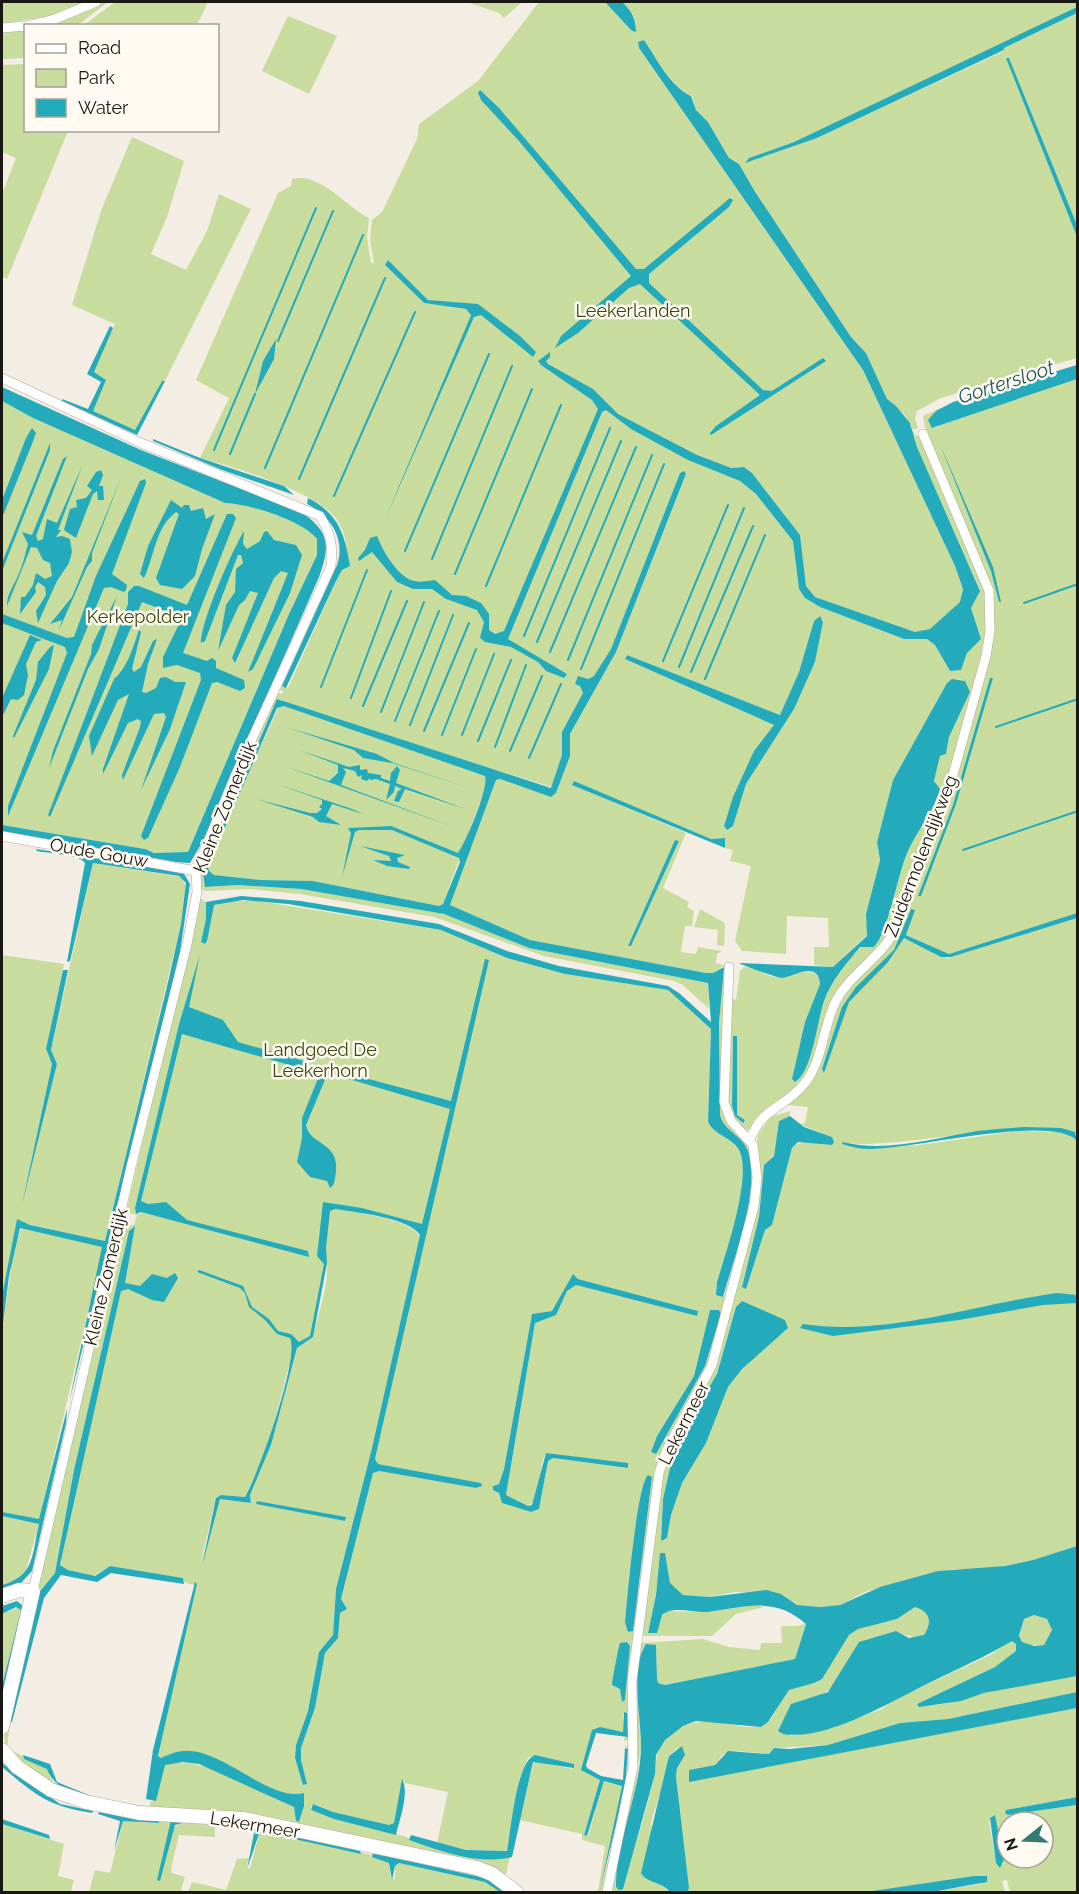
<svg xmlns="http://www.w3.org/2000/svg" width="1079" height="1894" font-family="Raleway,sans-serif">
<rect width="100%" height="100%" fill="#f3ede4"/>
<path fill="#c8dd9d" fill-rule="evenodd" d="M2 2H87L50 16 2 24Z
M104 2H108L78 25 40 26Z
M115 2H208L197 25H84Z
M467 2H522L504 18 499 13Z
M539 2H605L634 33C640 22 631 10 622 2H1077V7L1056 18 794 142 749 158 746 162 817 138 1004 51V48L1077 13V225L1009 58H1007L1077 237V358L941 398 917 411 915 418 918 428 913 430 916 436 921 435 977 567 985 592 988 626 984 654 942 802 889 936C877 958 853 970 839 991 822 1016 823 1047 808 1073 794 1098 778 1099 760 1115 755 1119 754 1125 750 1130 714 1131 728 1022 729 998L736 1000 740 971 744 967C757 968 764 975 775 977 788 980 817 959 820 984L805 1022 792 1079 797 1082C816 1058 813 1024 825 997 834 979 848 962 860 947H874C889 931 897 875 908 851 918 829 933 813 940 789L934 781 940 756 946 754 949 737 970 692 961 679 947 683 893 780 877 842 880 860 866 914 868 934 833 967 814 965V947H829L828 918 787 916 786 954 742 951 735 941 751 866 730 861 733 850 725 848V838L711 839 572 783 573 785 686 833 663 888 689 902 687 907 694 911 692 926H685L681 952 696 954 698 947 722 951 717 954 716 963 727 966 723 1100C726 1127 753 1137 755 1164 758 1208 740 1252 728 1294 720 1324 714 1354 701 1382 688 1411 664 1436 657 1467L630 1678 632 1739 624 1741V1738L629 1734 627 1712 623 1714V1732L600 1727 594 1729 582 1770 600 1780 584 1835 588 1836 604 1781 622 1786 601 1891 625 1788 628 1749 625 1746 632 1747 628 1786 604 1892H598L605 1846 582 1840V1834L520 1820 534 1761 572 1769 573 1764 535 1755 528 1758 520 1777 508 1849 505 1851 466 1850 437 1843 448 1792 405 1783 403 1780 394 1823 389 1825 333 1812 314 1804 311 1806V1810L334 1819 404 1836 446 1853 467 1858 510 1857 505 1878 486 1868C411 1851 335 1830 259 1818 182 1807 97 1821 30 1772 10 1757 0 1747 6 1721 8 1711 9 1698 14 1690L7 1748 47 1769 52 1781C77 1799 119 1804 149 1806L151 1801 156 1800 163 1766C197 1751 262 1793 294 1807L296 1822H299L304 1806V1793C271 1802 225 1754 188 1751 179 1750 170 1755 161 1758L158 1756 197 1583 193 1585 184 1582 183 1578 110 1566 93 1576 65 1569 60 1565 134 1226 129 1231 74 1470 55 1573 40 1590 17 1686 14 1683 123 1225H134L137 1215 126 1212 185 962 198 897 206 902V919L201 942 204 944 212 906 231 901H258L441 930 507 958 565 974 668 990 711 1029 708 1121C713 1136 734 1137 740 1152 751 1180 726 1252 717 1282L716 1295 724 1297C734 1258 762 1189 748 1151 742 1135 724 1131 720 1115L719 1023 723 966 713 973H706L530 940 450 905 496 780 500 779 551 797 556 793 570 756V734L616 652 686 475 684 471 680 473 611 649 562 732V755L552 787 492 769 443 904 439 906 313 881 262 880 214 875 209 871 207 863 203 874 205 887 238 885 301 889 444 914 529 948 708 983 709 1009 683 985 674 981 544 956 434 917 300 894 249 889 206 891 199 889 202 864 212 854 208 852V847L272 699 278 693 282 694 283 691 280 690 282 686 288 688 336 581 342 570 349 566C347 549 346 531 335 517 313 491 234 467 200 458L229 398 196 380 278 193 291 186 292 179C321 172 347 208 369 218L367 237 371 263H374L370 240 372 220 382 212 417 139 419 124 478 81ZM644 40C657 59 671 86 692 96L696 110 708 122 729 158 739 164 754 190 851 337 866 353 887 399 904 414 912 427 917 447 980 590 971 608 981 639 967 653 961 670 950 671 935 645 927 639H904L820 607 805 598 799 589 793 541 756 494 740 481 689 460 696 454 731 468 744 467 752 473 800 535 806 586 815 597 915 632 930 630 960 602 963 589 955 566 863 370 639 48 638 42ZM388 260 428 300 477 305 385 522 471 315 466 309 424 303 385 265ZM820 616 823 622 815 662 794 709 746 784 733 826 727 829 724 826C736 789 750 756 774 725L625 659V657L627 655 780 715 799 672 814 621ZM277 699 282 700 214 849 212 846ZM675 840 679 841 631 945 628 946ZM200 954 141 1200V1212L138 1215 135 1208 179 1024ZM471 1033 375 1459 378 1464 480 1483 482 1486 476 1488 379 1471 373 1473 341 1599 347 1609 340 1613 338 1638 325 1652 315 1708 301 1748V1760L307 1784 303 1785 295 1758 296 1745 308 1711 319 1652 333 1635 336 1589 372 1448 420 1237C413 1219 352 1212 333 1208L329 1212 326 1237 325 1202 411 1221 418 1225 426 1224ZM733 1036 737 1037V1115L745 1120 743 1122 735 1116 732 1106ZM326 1257C331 1281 318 1313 313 1337L297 1348 271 1445 250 1495 251 1503 220 1499 200 1566 216 1498 221 1495 245 1497 267 1450 294 1347 311 1337ZM573 1275 578 1279 698 1311 697 1316 576 1285 567 1291 556 1314 535 1323 506 1495 528 1506 535 1501 543 1459 546 1453 628 1464 627 1468 553 1458 548 1460 539 1509 531 1512 502 1503 499 1493 493 1490V1486L499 1484 504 1469 532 1314 552 1311ZM710 1310H719L721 1315 705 1366 656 1453 651 1452 657 1436 694 1376ZM648 1475 652 1477 633 1630 628 1632 625 1623C627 1600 637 1485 648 1475ZM258 1501 346 1518 345 1521 257 1504ZM627 1642 630 1646 625 1700 622 1702 620 1689 612 1685C612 1680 618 1650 620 1644Z
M288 16 337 36 309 94 262 71Z
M25 29V58L2 59V32Z
M25 64 26 130 68 131 7 279 2 277V194L16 158 2 152V65Z
M132 137 184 161 167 217 151 254 186 270 207 231 219 194 251 209 165 381H162L135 430 92 411 106 380 93 372 115 324 72 305 101 211Z
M1077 379V913L949 954 905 934 914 909 904 938 948 958 1077 918V1136C1057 1111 887 1153 843 1142L855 1148 870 1149 919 1145 1018 1131 1065 1132 1077 1141V1546L1033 1560 1005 1566 985 1569H953L867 1591 840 1605 820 1607 797 1605 781 1594 735 1592 710 1597 683 1595 670 1583 665 1553H660L656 1595 648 1632 657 1628 662 1615 669 1611 707 1612 756 1605 764 1607 736 1614 712 1636H644L642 1635 663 1471 670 1447 702 1392 752 1223 758 1135 770 1117 790 1111V1116L779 1121 774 1155 764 1165 759 1217 742 1286 746 1288 765 1230 772 1225 792 1148C804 1136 819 1147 833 1144L832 1137 799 1124 805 1123 808 1107 786 1105 803 1089 832 1015 847 988 880 957 947 802 994 604 926 432 923 416 943 407 930 418 933 428ZM742 1301 773 1317 784 1332 774 1338 742 1369 728 1387 706 1443 682 1483 671 1515 667 1538 661 1541 663 1499 673 1455 687 1424 717 1374 736 1307Z
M2 401 33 418 225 503C249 504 302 520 317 539V555L289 614 188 852 155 853 145 849 2 825Z
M93 863 181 877 186 886 181 924 105 1241 30 1225 17 1219 2 1306V955L64 964 46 1050 52 1064 21 1209 57 1064 51 1050Z
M700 909 725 923 724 946 717 945 718 930 694 927Z
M21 1228 101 1246 103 1249 39 1520 2 1512V1332L13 1253Z
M2 1516 39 1524 25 1574 15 1581 2 1585Z
M19 1607 21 1610 2 1686V1614Z
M915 1607C931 1612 932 1623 924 1635L916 1638 903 1634 820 1696 790 1736 835 1726 880 1710 898 1698 990 1655 1020 1635 1024 1619 1034 1615 1047 1619 1052 1630 1044 1645H1026L995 1667 917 1704C942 1708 962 1699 985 1693 1016 1685 1047 1681 1077 1676V1692L948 1719 900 1723 828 1745 774 1748 769 1754 737 1751 722 1755 715 1765 689 1770V1781L1077 1708V1797L1006 1810 1008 1815 1077 1805V1892H1010L1007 1880 1002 1881 1005 1892H932L981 1884 987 1876 866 1892H687L676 1777 677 1768 685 1755 677 1748 669 1756 664 1782 651 1822 657 1882 670 1892H615L611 1888 632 1784 638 1741 635 1690 640 1643 703 1639 729 1647 760 1650 761 1643H782L781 1626H798L806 1623 795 1659 665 1685 658 1683 657 1678 656 1645H646L642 1650 637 1686 641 1747 623 1888C633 1851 646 1815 654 1777 657 1764 654 1754 663 1743 698 1698 748 1742 769 1721 777 1712 780 1699 789 1690L798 1687 849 1635 858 1629 897 1619ZM995 1815 1004 1864 996 1863 989 1821ZM1007 1822H1043V1858H1007Z
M126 1820 145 1823 171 1821 170 1830 182 1822 215 1825V1837L179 1835 171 1869 172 1873 185 1877 181 1890 188 1892 192 1882 226 1890 237 1859 249 1858 246 1868H250L259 1834 263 1832 372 1855 389 1863 391 1878 395 1879V1866L399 1863 485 1882 500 1892H89L95 1870 110 1873 123 1821Z
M2 1824 64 1844 58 1876 74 1880 71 1891 78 1892H2Z"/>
<path fill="#24abbb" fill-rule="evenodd" d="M605 2H622C632 11 636 19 636 32L632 31Z
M1077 7V13L1004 48V50L817 138 745 163 749 158 794 142Z
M644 40C657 59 670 86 691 96L696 110 708 122 729 158 739 164 754 190 851 337 866 353 887 399 896 406 910 423 917 447 980 591 971 608 981 639 967 653 961 670 950 671 935 645 927 639H904L820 607 805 598 799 589 793 541 756 494 740 481 688 460 631 429 606 410 602 412 508 639 567 674 564 678 546 671 538 662 511 647 485 642 480 638 484 622 477 610 446 599 432 589H413L397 582 372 552 359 561 358 558 365 550 370 538 377 536C382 549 394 570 407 578 415 584 426 581 435 580L452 595 466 596 481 603 489 614V630L495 634 504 631 598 409 592 400 541 365 538 361 550 352V357L546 361 548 364 593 389 618 414 695 454 731 468 744 467 752 473 800 535 806 586 815 597 915 632 930 629 960 602 963 589 955 566 863 370 639 48 638 42Z
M1006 58H1009L1077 225V237Z
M480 90 499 108 636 269H644L730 198 733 200 729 207 649 274V283L763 390 772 391 823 358 826 361 711 435 710 433 716 426 760 395 640 284 629 288 578 333 555 348 561 336 631 276 519 141 481 100 478 93Z
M388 260 428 300 478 304 520 336 536 352 533 357 481 315 474 317 384 522 471 315 466 309 424 303 385 265Z
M110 326 113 328 94 372 106 380 93 411 135 430 162 381H165L137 435 62 401V399L88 409 101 382 87 374Z
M276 339 274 359 255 394 263 361Z
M1077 365V379L932 428 928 420 936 411 953 402Z
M2 387 141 450 303 513C330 533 330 546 319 577L203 841 190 863 176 862 2 831V825L145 849 154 853 188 852 289 614 317 555V539C302 520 249 504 225 503L33 418 2 401Z
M32 428 36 433 32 444 2 518V500L26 438Z
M153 439 200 458 284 486 294 495 222 470 153 441Z
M939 442 993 567 1001 602H999L991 571Z
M50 443V450L2 571V563Z
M67 456 36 536 38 541 43 539 47 519 57 523 83 464 58 530H61L56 537 62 536 70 539 72 552 69 563 57 581 38 623 36 611 46 595 45 587 38 582 35 587 36 592 20 614 21 597H25L33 585 36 573 45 579 52 576 50 563 43 560 37 548 31 547 7 606C7 594 12 589 17 578 22 568 25 555 28 544L22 532 32 535 63 459Z
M101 470 103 475 99 486H103L104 500H98L97 491 93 494 76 538 64 530 70 509 77 507 76 500 86 498 92 490 87 486 96 472Z
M684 471 686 474 616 652 570 734V756L556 793 551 797 500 779 496 780 450 905 530 940 706 973H713L724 967 719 1023 720 1115C724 1131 742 1135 748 1151 761 1189 734 1258 723 1297L716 1295 717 1282C726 1252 751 1180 740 1152 734 1137 713 1136 708 1121L711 1029 668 990 565 974 507 958 441 930 288 904 243 900 214 905 207 941 205 944 201 942 206 919V902L241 896 301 901 439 924 507 951 559 966 668 986 679 993 711 1022 708 983 529 948 444 914 301 889 238 885 205 887 203 873 207 863 209 871 214 875 262 880 313 881 439 906 443 904 460 862 459 858 392 830H359L355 832 342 877 351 833 348 828 391 826 458 853C466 842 489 788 485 776L284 706 277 708 216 848H213L277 699 551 788 562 755V732L583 693 580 686 575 684 578 676 588 679 594 676 611 649 680 473Z
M121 478 92 553V561L87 567 59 630 62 620 50 624 72 597Z
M145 479 146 483 112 574 127 585 126 590 124 592 111 587 104 588 8 816V806L67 653 65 647 2 623V614L67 638 74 637 96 576 140 481Z
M308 498C338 513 345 534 350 566L342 570 336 581 286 688 282 686 337 565C346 538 330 516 307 504Z
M171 500 182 508 184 505H189L191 511 203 508 206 519 215 514 202 549 195 576 182 589 160 585 156 578 179 514 176 512C155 528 155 555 144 578L140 574 148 546Z
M227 514H233L236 518 183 653 207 661 212 658 216 661V668L244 680 245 688 240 691 217 682 212 683 180 767 148 838 144 840 141 836 201 680 200 673 177 665 163 668V657L181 620 179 616 142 602 50 817 48 815 128 604V592L134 586H139L187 605Z
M244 531 243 544 247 549 260 541 264 532 267 531 274 540 296 545 302 555 290 593 253 669 248 672 288 573 281 571 274 578 235 663 232 658 258 593 250 591 245 600 239 605 218 651 226 605 235 592 236 569 243 563 241 555H238L205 641 201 643C201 621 232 551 244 531Z
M117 596 99 649 88 669 49 768 53 751 91 654 92 645Z
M820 616 823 622 815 662 794 709 746 784 733 826 727 830 724 826 733 797 754 751 774 725 625 659 627 655 780 715 799 672 814 621Z
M139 630 141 632 132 669 134 672 141 667 153 641 157 639 148 664 142 692 146 693 156 688 160 678 166 677 175 682H186L170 729 141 790 166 717 164 713 154 714 123 780 122 775 140 727 141 721 138 719 128 723 103 774V769L129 694 118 700 92 756 89 736 114 679C128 667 133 647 139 630Z
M30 635 42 640 36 642 26 664 28 675 24 695 18 700 11 699 2 717V698Z
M54 645 49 669 14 738 13 736 36 680 38 662 50 647Z
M990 678H993L956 804 921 896H918L953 805Z
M952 679 965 681 970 692 949 737 946 754 940 756 934 781 940 789C933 813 918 829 908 851 897 875 889 931 874 947H860C847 963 831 981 824 1001 817 1021 812 1073 795 1082L792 1079 805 1022 820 984C818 959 791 978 782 978 778 978 741 965 739 963L833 967 867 936 866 914 880 860 877 842 893 780 947 683Z
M289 728 377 754 394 763 475 790 392 763 363 758 354 750Z
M299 750 349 767 360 765V770L367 769 368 773 381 775V778L390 781 391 773 397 766 400 770 396 783 465 809 405 789 399 802 394 801 398 791 402 789 395 786 394 792 386 800 390 784 376 779 370 780V778L367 781 361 779 362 775 358 777 355 771 343 768 346 772 341 785 456 828 284 766 329 781 338 773V765Z
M574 781 711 839 725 838V848L572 785Z
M274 783 352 809 363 814 332 804 326 816 341 825 319 822 313 817 256 799 310 813H317L322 809 319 807 322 804V800Z
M675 840 679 841 631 946H628Z
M360 846 405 855 397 858 398 862 410 867 409 869 387 866 373 860 391 861 389 856Z
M36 849 183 872 190 884 180 952 69 1403 102 1247 20 1228 9 1276 2 1332 3 1291 17 1219 30 1225 105 1241 169 978 181 924 186 883 179 876 93 863 70 961 67 962 85 863C78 853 49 854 37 851Z
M911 909 915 910 906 935 949 954 1077 913V918L951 957H941L904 938 888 962 849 1002 824 1073 822 1069 842 1007 856 987 894 950Z
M200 954 189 1007 223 1020 238 1042 304 1061 306 1065 303 1069 182 1034 141 1201 148 1204 166 1202 187 1220 308 1251 309 1257 141 1212 136 1214 135 1208 179 1024Z
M485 959 489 960 375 1459 378 1464 481 1483 482 1486 476 1488 379 1471 373 1473 341 1599 347 1609 340 1613 338 1638 325 1653 315 1708 301 1748V1760L307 1784 303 1785 295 1758 296 1745 308 1711 319 1652 333 1635 336 1589 372 1448 420 1235C410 1218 354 1212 335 1209L330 1211 326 1248 327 1263 313 1337 297 1348 271 1445 250 1495 251 1503 220 1499 202 1566 216 1498 221 1495 245 1497C258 1475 300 1358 290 1338L277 1334 265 1320 249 1307 245 1293 240 1288 197 1272 199 1270 243 1286 252 1307 269 1319 278 1331 291 1334 299 1342 310 1336 324 1264 317 1256 323 1202 362 1208 422 1224 450 1109 332 1074 327 1075 306 1125C310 1146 339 1141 336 1171 335 1179 335 1185 330 1188L327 1181 310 1177 297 1162 302 1138V1118L319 1076 314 1067 320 1066 451 1101Z
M63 970H68L51 1050 57 1064 21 1209 52 1064 46 1049Z
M733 1036H737V1115L745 1120 743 1123 735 1116 732 1106Z
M790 1116 804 1127 832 1137 834 1142 832 1145 798 1142 792 1148 772 1225 765 1230 746 1289 742 1287 759 1217 764 1165 774 1156 779 1121Z
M1024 1127 1061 1128 1075 1132 1077 1141C1052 1113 911 1150 869 1149 860 1149 851 1147 842 1144L843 1142C886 1153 935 1138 977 1131 993 1129 1009 1128 1024 1127Z
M135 1226 125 1283 140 1286 152 1274 167 1278 175 1273 178 1278 164 1302 152 1300 128 1289 121 1291 60 1565 68 1570 95 1576 110 1566 183 1578 184 1584 111 1573 97 1582 61 1575 44 1598 12 1722H8L40 1591 55 1573 74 1470 129 1231Z
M573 1274 578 1279 698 1311 697 1316 576 1285 567 1291 556 1315 535 1323 506 1495 528 1506 532 1505 546 1453 628 1463V1468L553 1458 548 1461 539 1509 531 1512 502 1503 499 1493 493 1490V1486L499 1484 504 1469 532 1314 552 1311Z
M1057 1293 1077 1295V1303L1043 1305 959 1320 833 1336 800 1328 803 1324C887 1337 975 1304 1057 1293Z
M742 1301 785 1320 788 1328 742 1369 728 1387 706 1443 682 1483 671 1515 667 1538 661 1541 663 1499 673 1455 687 1424 717 1374 736 1307Z
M710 1310H719L721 1314 705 1366 656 1454 651 1452 657 1436 694 1376Z
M67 1409 66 1423 32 1571 21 1583 2 1590V1585C35 1576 32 1554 39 1524L2 1516V1512L39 1519Z
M648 1475 652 1477 633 1631 628 1632 625 1623C627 1600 637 1484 648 1475Z
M257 1501 346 1517 345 1521 256 1504Z
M1077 1546V1676L984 1693 961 1701 919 1707 917 1704 995 1667 1016 1651V1644L1012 1641C983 1658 955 1670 925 1685 888 1703 826 1741 783 1734L778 1731 791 1704 828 1692 859 1642 896 1631 909 1638 924 1635C932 1623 931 1612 915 1607L897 1619 858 1629 849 1635 822 1679 814 1683 789 1690 768 1722 761 1727 696 1721 683 1726 665 1740 656 1755 655 1774 623 1889 619 1890 616 1887C616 1839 641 1793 641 1745 641 1718 630 1668 646 1644L656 1645 657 1678 658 1683 665 1685 795 1659 806 1624C774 1595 744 1608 707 1612 693 1613 673 1605 662 1615L657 1633H648L656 1595 660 1553H665L670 1583 683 1595 710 1597 766 1590 781 1594 797 1605 820 1607 840 1605 880 1587 938 1571 1005 1566 1033 1560ZM1034 1615 1047 1619 1052 1630 1044 1645 1034 1646 1022 1642 1019 1636 1024 1619Z
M195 1582 197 1584 158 1756 161 1758C168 1755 176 1751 183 1751 221 1747 269 1802 304 1793V1806L299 1822 296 1821 294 1807 199 1764 183 1762 165 1765 156 1801 146 1799 153 1750Z
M17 1601 23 1606 2 1698V1686L21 1610 16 1607 2 1614V1606Z
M627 1642 630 1646 625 1700 622 1702 620 1689 612 1685C612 1680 618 1650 620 1643Z
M1077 1692V1708L689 1782V1770L715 1765 728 1751 769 1754 774 1748 790 1749 828 1745 900 1723 948 1719Z
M624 1712 627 1713 628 1737 596 1733 586 1765 587 1768 601 1776 623 1780 625 1748 628 1749 625 1788 600 1890 622 1786 604 1781 587 1836 584 1835 600 1780 581 1770 592 1730 600 1727 623 1732Z
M682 1746 685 1755 677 1768 676 1777 689 1888 687 1892H670C663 1882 646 1883 641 1873L669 1756Z
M23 1755 50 1764 57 1782 91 1796C73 1796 53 1786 47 1769L24 1759Z
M535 1755 574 1764V1768L533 1762 512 1857C476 1865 443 1852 409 1840L411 1835 466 1850 507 1851C511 1832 516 1761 535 1755Z
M2 1763 60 1804 93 1811 92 1813C47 1806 36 1795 2 1767Z
M402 1779C410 1793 399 1820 396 1835L334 1819 311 1810 313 1804 333 1812 389 1825 394 1823Z
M1077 1797V1805L1008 1815 1005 1813 1006 1810Z
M99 1812 159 1821V1823L123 1821 114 1851 120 1821 98 1814Z
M995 1815 1004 1860 1000 1868 996 1863 990 1818Z
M2 1819 49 1835 50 1839 2 1824Z
M171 1820 182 1821V1823L175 1825 160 1881 157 1880Z
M249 1827 360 1851 361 1854 263 1832 259 1834 247 1869 254 1833Z
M373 1853 485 1878 506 1892H500L485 1882 399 1863 395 1866 392 1880 389 1863 372 1857Z
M974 1876H987V1882L932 1892H866Z"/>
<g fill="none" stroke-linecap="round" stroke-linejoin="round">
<path stroke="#24abbb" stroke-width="2" d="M278 341 333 211
M214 450 316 208
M230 454 255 394
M265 468 363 235
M299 479 385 278
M334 496 415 312
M405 551 489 354
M432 559 512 366
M455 574 532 389
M486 586 561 405
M1024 603 1078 584
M524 636 610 428
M537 642 621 441
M550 652 636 447
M568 660 652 455
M663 661 728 505
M679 667 744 508
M581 669 664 464
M691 672 753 526
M705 679 765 535
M321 687 367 570
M351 698 391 591
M363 706 407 601
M381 712 424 602
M395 721 439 611
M410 725 453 615
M996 727 1078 699
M424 731 469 623
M442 735 476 649
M462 735 494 654
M478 741 511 660
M495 747 526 665
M510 751 542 676
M529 758 561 684
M963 850 1078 811"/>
<defs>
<path id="street" d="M26 26 55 19 96 2
M2 28 26 26
M2 378 141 443 320 516C331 534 333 545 331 566L236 774 196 871 197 892 187 944 131 1167 33 1591
M2 836 196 871
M750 1139C754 1131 758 1121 765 1116 778 1105 793 1098 804 1084 824 1060 822 1026 837 999 850 975 876 961 891 937L946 800 986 656 990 631 989 591 923 434
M607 1892 633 1767 632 1681 659 1473 667 1449 712 1365 754 1206 757 1178 753 1145 731 1121 724 1102 729 967"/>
<path id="secondary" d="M2 1596 19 1590 33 1591 2 1727
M2 1750 17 1767 51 1790 86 1802 139 1813 244 1819 477 1868 492 1874 516 1892"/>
</defs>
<use href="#street" stroke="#aea9a1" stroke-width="10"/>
<use href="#secondary" stroke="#aea9a1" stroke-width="15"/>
<use href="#street" stroke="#fff" stroke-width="9"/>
<use href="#secondary" stroke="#fff" stroke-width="14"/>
</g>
<g text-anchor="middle" stroke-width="5" stroke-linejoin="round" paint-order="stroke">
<g font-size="18" fill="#38470b" stroke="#fffbf3">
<text x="633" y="317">Leekerlanden</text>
<text x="138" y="623">Kerkepolder</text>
<text x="320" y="1056">Landgoed De<tspan x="320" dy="21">Leekerhorn</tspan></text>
</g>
<g font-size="18" fill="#1a1815" stroke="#fffbf3">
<text transform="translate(225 807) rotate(-68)" y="6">Kleine Zomerdijk</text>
<text transform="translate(99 853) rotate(10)" y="6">Oude Gouw</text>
<text transform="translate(921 856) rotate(-69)" y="6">Zuidermolendijkweg</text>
<text transform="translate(106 1277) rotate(-77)" y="6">Kleine Zomerdijk</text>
<text transform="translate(684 1423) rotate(-63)" y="6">Lekermeer</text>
<text transform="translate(255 1825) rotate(9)" y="6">Lekermeer</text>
</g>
<g font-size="20" font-style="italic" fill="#24585f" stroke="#fffbf3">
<text transform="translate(1006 382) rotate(-18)" y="7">Gortersloot</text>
</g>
</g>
<rect width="1079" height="1894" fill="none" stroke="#1a1815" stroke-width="6"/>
<rect x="24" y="24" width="195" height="108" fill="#fffbf3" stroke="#a3a09a" stroke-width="1.5"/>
<rect x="36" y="44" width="30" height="9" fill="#ffffff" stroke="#a3a09a" stroke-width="1.5"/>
<text x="78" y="54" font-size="18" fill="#1a1815">Road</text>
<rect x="36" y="69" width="30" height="18" fill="#c8dd9d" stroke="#a3a09a" stroke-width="1.5"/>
<text x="78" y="84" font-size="18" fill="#1a1815">Park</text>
<rect x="36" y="99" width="30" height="18" fill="#24abbb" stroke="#a3a09a" stroke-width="1.5"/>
<text x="78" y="114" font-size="18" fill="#1a1815">Water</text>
<g transform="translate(1025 1840) rotate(252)"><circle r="28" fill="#fffbf3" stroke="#a3a09a" stroke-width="1.5"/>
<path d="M0-4.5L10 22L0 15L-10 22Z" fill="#357a6f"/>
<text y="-9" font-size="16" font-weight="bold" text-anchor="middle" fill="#1a1815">N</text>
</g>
</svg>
